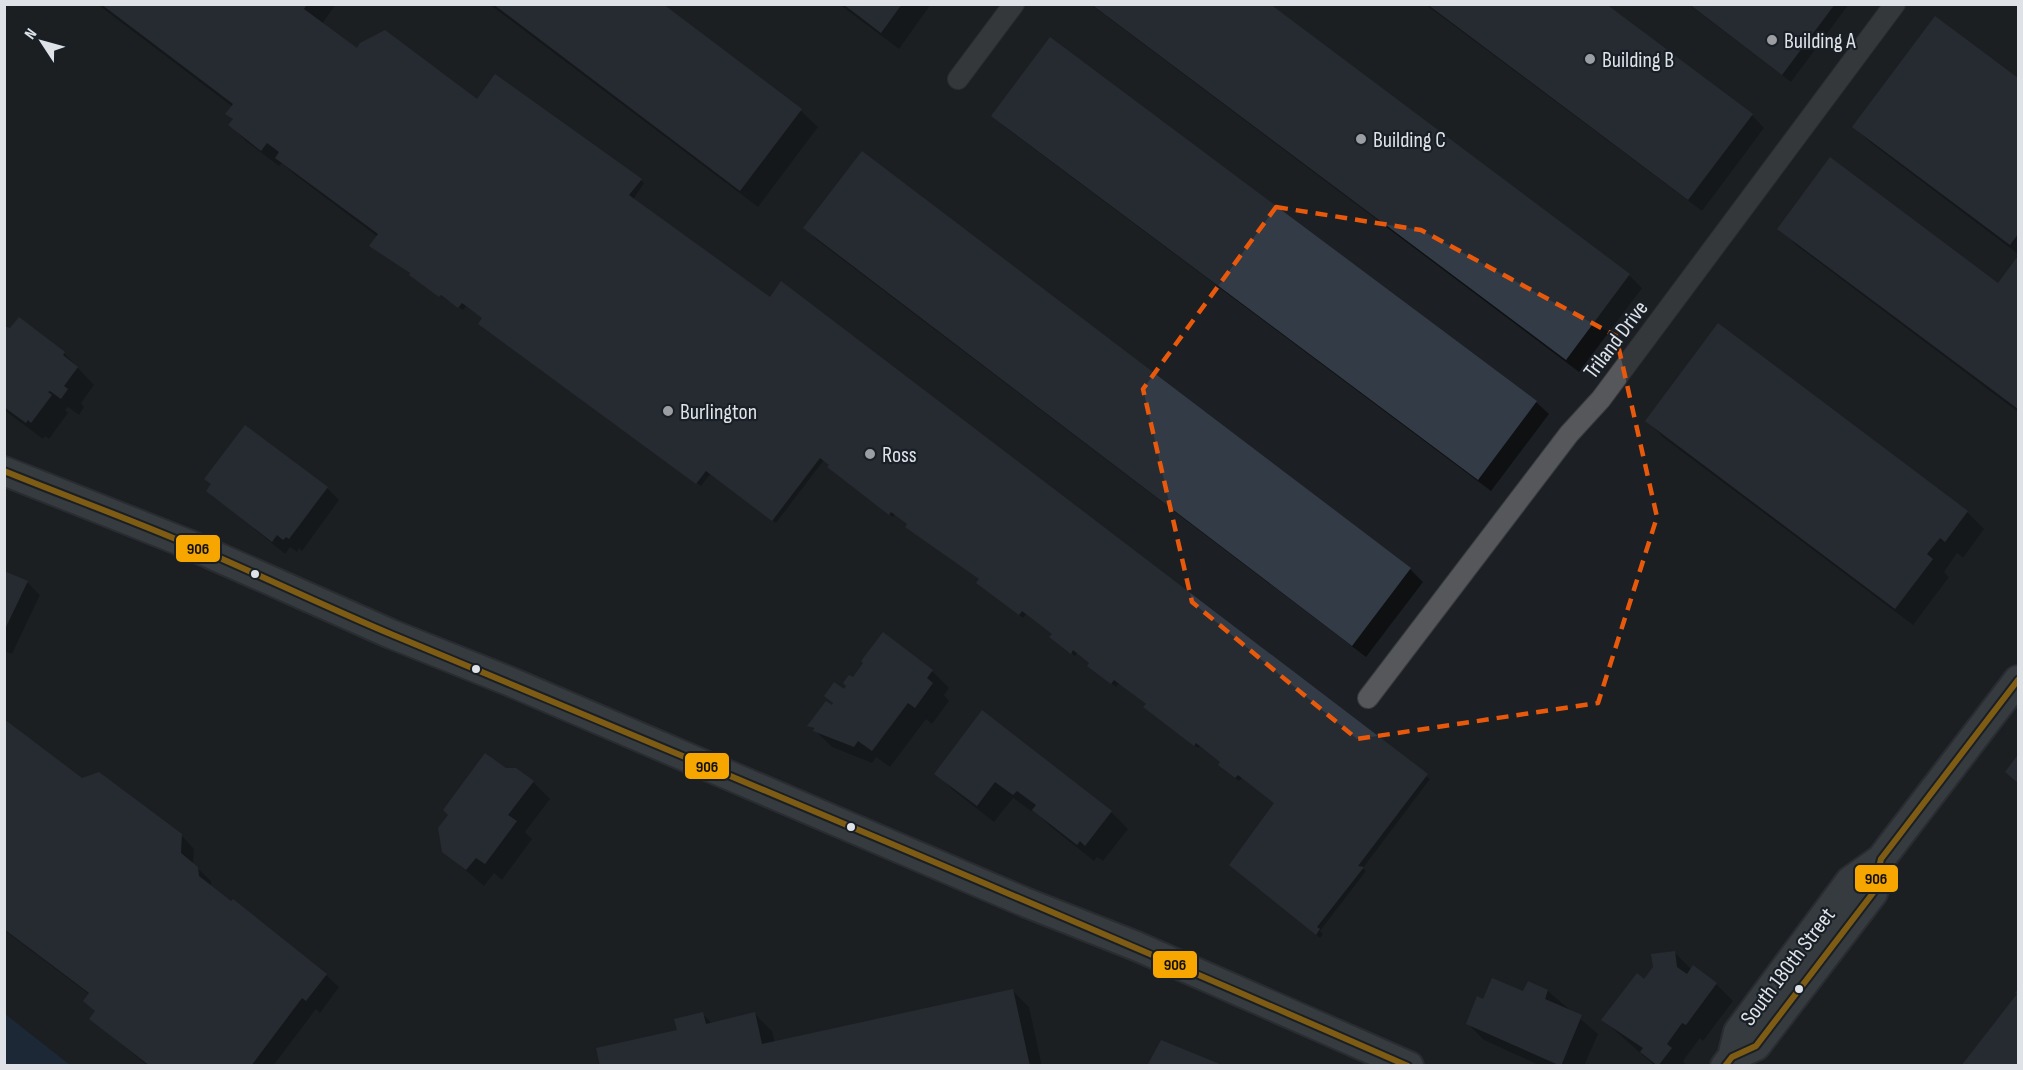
<svg xmlns="http://www.w3.org/2000/svg" width="2023" height="1070" font-family="'Sofia Sans Condensed',sans-serif">
<rect width="100%" height="100%" fill="#1c1f23"/>
<path fill="#1f334f" d="M5 1014 70 1065H5Z"/>
<path fill="#0007" d="M97 4H336L322 24 357 50 477 101 641 180 644 183 633 200 1430 779 1363 868 1366 871 1320 931 1323 934 1320 938 1234 868 1276 803 1242 778 1239 781 1223 769 1222 762 1200 746 1198 748 1149 711 1147 705 1119 683 1116 687 1093 669 1091 663 1077 653 1075 656 1055 641 1053 634 1026 614 1023 618 982 586 981 580 895 514 893 517 832 471 831 465 824 460 776 523 711 473 701 486 483 328 484 319 466 306 463 310 414 279 378 237 294 174 282 163 279 166 247 142 230 125 234 120 227 114 233 107Z
M489 4H660L801 111 818 127 758 207Z
M839 4H931L899 49Z
M1090 4H1267L1629 275 1642 288 1579 372Z
M1425 4H1603L1752 115 1764 128 1702 211Z
M1688 4H1849L1791 82Z
M1935 18 2018 80V254L1871 143 1854 127Z
M993 116 1536 402 1549 414 1491 491 1006 128Z
M863 153 1410 569 1423 582 1366 657 818 241 805 228Z
M1779 228 1999 285 2018 259V412L1796 245Z
M19 319 64 353 94 385 81 403 84 407 79 415 68 407 65 410 68 413 49 439 45 436 43 439 4 410V329L6 326 11 330Z
M1719 325 1967 512 1984 529 1963 558 1957 553 1944 572 1949 577 1913 625 1664 438 1647 421Z
M327 488 339 500 302 551 299 548 297 552 290 547 285 554 208 491Z
M4 573 27 582 40 595 12 654 4 651Z
M932 671 949 688 944 695 949 701 932 724 926 719 890 767 876 757 872 763 832 747 809 725 834 704 826 696 844 691 853 679Z
M982 712 1111 812 1128 829 1103 861 1097 857 1094 861 1051 827 1033 809 1031 811 1013 798 994 822 953 790 936 773Z
M4 720 82 780 181 835 194 849 193 864 211 881V887L326 975 339 987 320 1013 316 1009 273 1066H148L91 1019 96 1012 85 1001 90 995 4 930Z
M505 769 533 782 550 799 525 832 532 839 502 880 494 873 484 886 443 851Z
M1674 952 1692 970 1716 984 1733 1001 1703 1041 1700 1038 1683 1061 1687 1066H1655L1603 1020Z
M1012 990 1029 1007 1042 1066H601L678 1031 703 1014 712 1024 755 1014 772 1031 775 1043Z
M1548 991 1598 1034 1584 1066H1541L1484 1040 1467 1023 1484 1001Z
M2018 995V1066H1963L1980 1046Z"/>
<path fill="#333b46" d="M101 4H307L304 9 357 48 360 43 385 30 477 99 495 74 642 179 629 195 770 297 781 281 1428 774 1358 866 1364 867 1317 927 1320 929 1316 935 1229 865 1274 803 1238 775 1235 778 1218 765 1220 762 1196 743 1194 746 1143 707 1146 704 1114 680 1111 684 1087 666 1089 663 1073 650 1071 654 1049 637 1052 634 1022 611 1019 615 976 583 979 579 905 527 907 524 891 512 889 515 827 467 829 465 820 458 772 521 706 471 696 484 478 324 482 318 462 303 458 308 441 295 439 297 409 275 410 273 369 246 378 234 275 158 279 152 267 143 261 151 228 125 233 119 225 114 233 104Z
M493 4H663L802 109 740 191Z
M843 4H902L881 33Z
M1091 4H1270L1630 274 1566 360Z
M1427 4H1606L1753 114 1688 200Z
M1689 4H1835L1782 75Z
M1935 16 2018 78V234L2010 245 1852 127Z
M1050 37 1537 401 1478 480 991 116Z
M862 151 1411 568 1352 646 803 228Z
M1830 157 1998 283 2018 256V409L1777 229Z
M19 317 65 352 63 355 78 367 64 386 68 389 61 399 50 391 48 392 52 395 31 423 28 420 26 423 4 407V326L10 328Z
M1718 323 1968 511 1945 542 1940 538 1927 554 1933 559 1895 609 1645 421Z
M245 425 328 487 289 539 286 537 283 540 277 535 272 542 206 491 211 484 204 479Z
M4 571 28 581 4 631Z
M883 632 933 670 927 678 933 683 915 708 908 703 872 751 858 741 854 747 813 731 814 728 807 726 826 701 832 705 833 703 824 696 834 682 844 689 846 686 843 683 849 675 853 677 863 663 861 661Z
M982 710 1112 811 1085 846 1080 841 1077 845 1032 810 1036 805 1017 791 1013 795 995 782 977 806 934 774Z
M4 719 82 778 99 772 182 834 181 853 198 867 199 876 231 901 233 899 327 974 306 1001 302 998 251 1066H150L89 1019 95 1011 83 1001 89 993 4 929Z
M485 753 506 768H516L534 781 508 815 517 821 485 864 476 858 466 870 442 852 438 828 448 815 443 810Z
M2017 756 2018 757V783L2005 772Z
M1675 951 1677 967 1687 974 1693 965 1717 983 1686 1025 1682 1023 1667 1044 1672 1048 1658 1066 1640 1052 1643 1048 1601 1020 1637 973 1644 979 1653 967 1651 954Z
M1492 978 1523 991 1528 981 1548 990 1545 999 1582 1015 1561 1066 1466 1024 1477 996 1483 999Z
M1013 989 1030 1066H600L596 1048 677 1030 674 1019 703 1012 706 1024 755 1012 762 1044Z
M2018 989V1066H1961L2017 994 2015 993Z
M1161 1040 1222 1065V1066H1147Z"/>
<g fill="none" stroke-linecap="round" stroke-linejoin="round">
<defs>
<path id="minor" d="M958 79 1014 4
M1368 698 1569 434 1601 399 1895 4"/>
<path id="secondary" d="M4 471 188 544 391 634 511 682 1027 903 1136 946 1409 1066
M1732 1057 1756 1046 1873 893 1881 859
M1725 1066 1732 1057 1738 1032 1850 881 1881 859 2018 680"/>
</defs>
<use href="#minor" stroke="#3a3d40" stroke-width="22"/>
<use href="#secondary" stroke="#3a3d40" stroke-width="32"/>
<use href="#minor" stroke="#55575a" stroke-width="20"/>
<use href="#secondary" stroke="#585d63" stroke-width="28"/>
<defs>
<path id="bus-1" d="M4 471C66 496 129 519 190 545 258 574 324 606 393 635 732 776 1071 918 1408 1066
M1725 1066 1732 1057 1756 1046 1873 893 1881 859 2018 680"/>
</defs>
<use href="#bus-1" stroke="#191f26" stroke-width="10"/>
<use href="#bus-1" stroke="#f7a600" stroke-width="6"/>
</g>
<path d="M0 0H2023V1070H0ZM1276 207 1421 230 1616 336 1657 517 1598 703 1357 739 1192 602 1143 389Z" fill="#1c1f23" fill-opacity=".55" fill-rule="evenodd"/>
<path fill="none" stroke="#e8590c" stroke-width="4.5" stroke-dasharray="12 8" stroke-linejoin="round" d="M1276 207 1421 230 1616 336 1657 517 1598 703 1357 739 1192 602 1143 389Z"/>
<g fill="#9b9ea3" stroke="#191f26" stroke-width="2">
<circle cx="1772" cy="40" r="6"/>
<circle cx="1590" cy="59" r="6"/>
<circle cx="1361" cy="139" r="6"/>
<circle cx="668" cy="411" r="6"/>
<circle cx="870" cy="454" r="6"/>
</g>
<g fill="#dfe3e8" stroke="#191f26" stroke-width="2">
<circle cx="255" cy="574" r="5"/>
<circle cx="476" cy="669" r="5"/>
<circle cx="851" cy="827" r="5"/>
<circle cx="1799" cy="989" r="5"/>
</g>
<g text-anchor="middle" stroke-width="4.5" stroke-linejoin="round" paint-order="stroke">
<g font-size="22" fill="#dfe3e8" stroke="#191f26" text-anchor="start">
<text x="1784" y="48">Building A</text>
<text x="1602" y="67">Building B</text>
<text x="1373" y="147">Building C</text>
<text x="680" y="419">Burlington</text>
<text x="882" y="462">Ross</text>
</g>
<g font-size="22" fill="#dfe3e8" stroke="#191f26">
<text transform="translate(1615 339) rotate(-53)" y="8">Triland Drive</text>
<text transform="translate(1787 966) rotate(-53)" y="8">South 180th Street</text>
</g>
</g>
<g stroke="#191f26" stroke-width="2">
<rect x="175" y="534" width="46" height="29" rx="6" fill="#f7a600"/>
<rect x="684" y="752" width="46" height="28" rx="6" fill="#f7a600"/>
<rect x="1854" y="864" width="45" height="29" rx="6" fill="#f7a600"/>
<rect x="1152" y="950" width="46" height="29" rx="6" fill="#f7a600"/>
</g>
<g font-size="16" text-anchor="middle" font-weight="bold" fill="#111">
<text x="198" y="554">906</text>
<text x="707" y="772">906</text>
<text x="1876" y="884">906</text>
<text x="1175" y="970">906</text>
</g>
<rect width="2023" height="1070" fill="none" stroke="#dfe3e8" stroke-width="12"/>
<g transform="translate(42 42) rotate(306)" stroke="#191f26" stroke-width="4.5" paint-order="stroke">
<path d="M0-4.5L10 22L0 15L-10 22Z" fill="#dfe3e8"/>
<text y="-9" font-size="16" font-weight="bold" text-anchor="middle" fill="#dfe3e8">N</text>
</g>
</svg>
